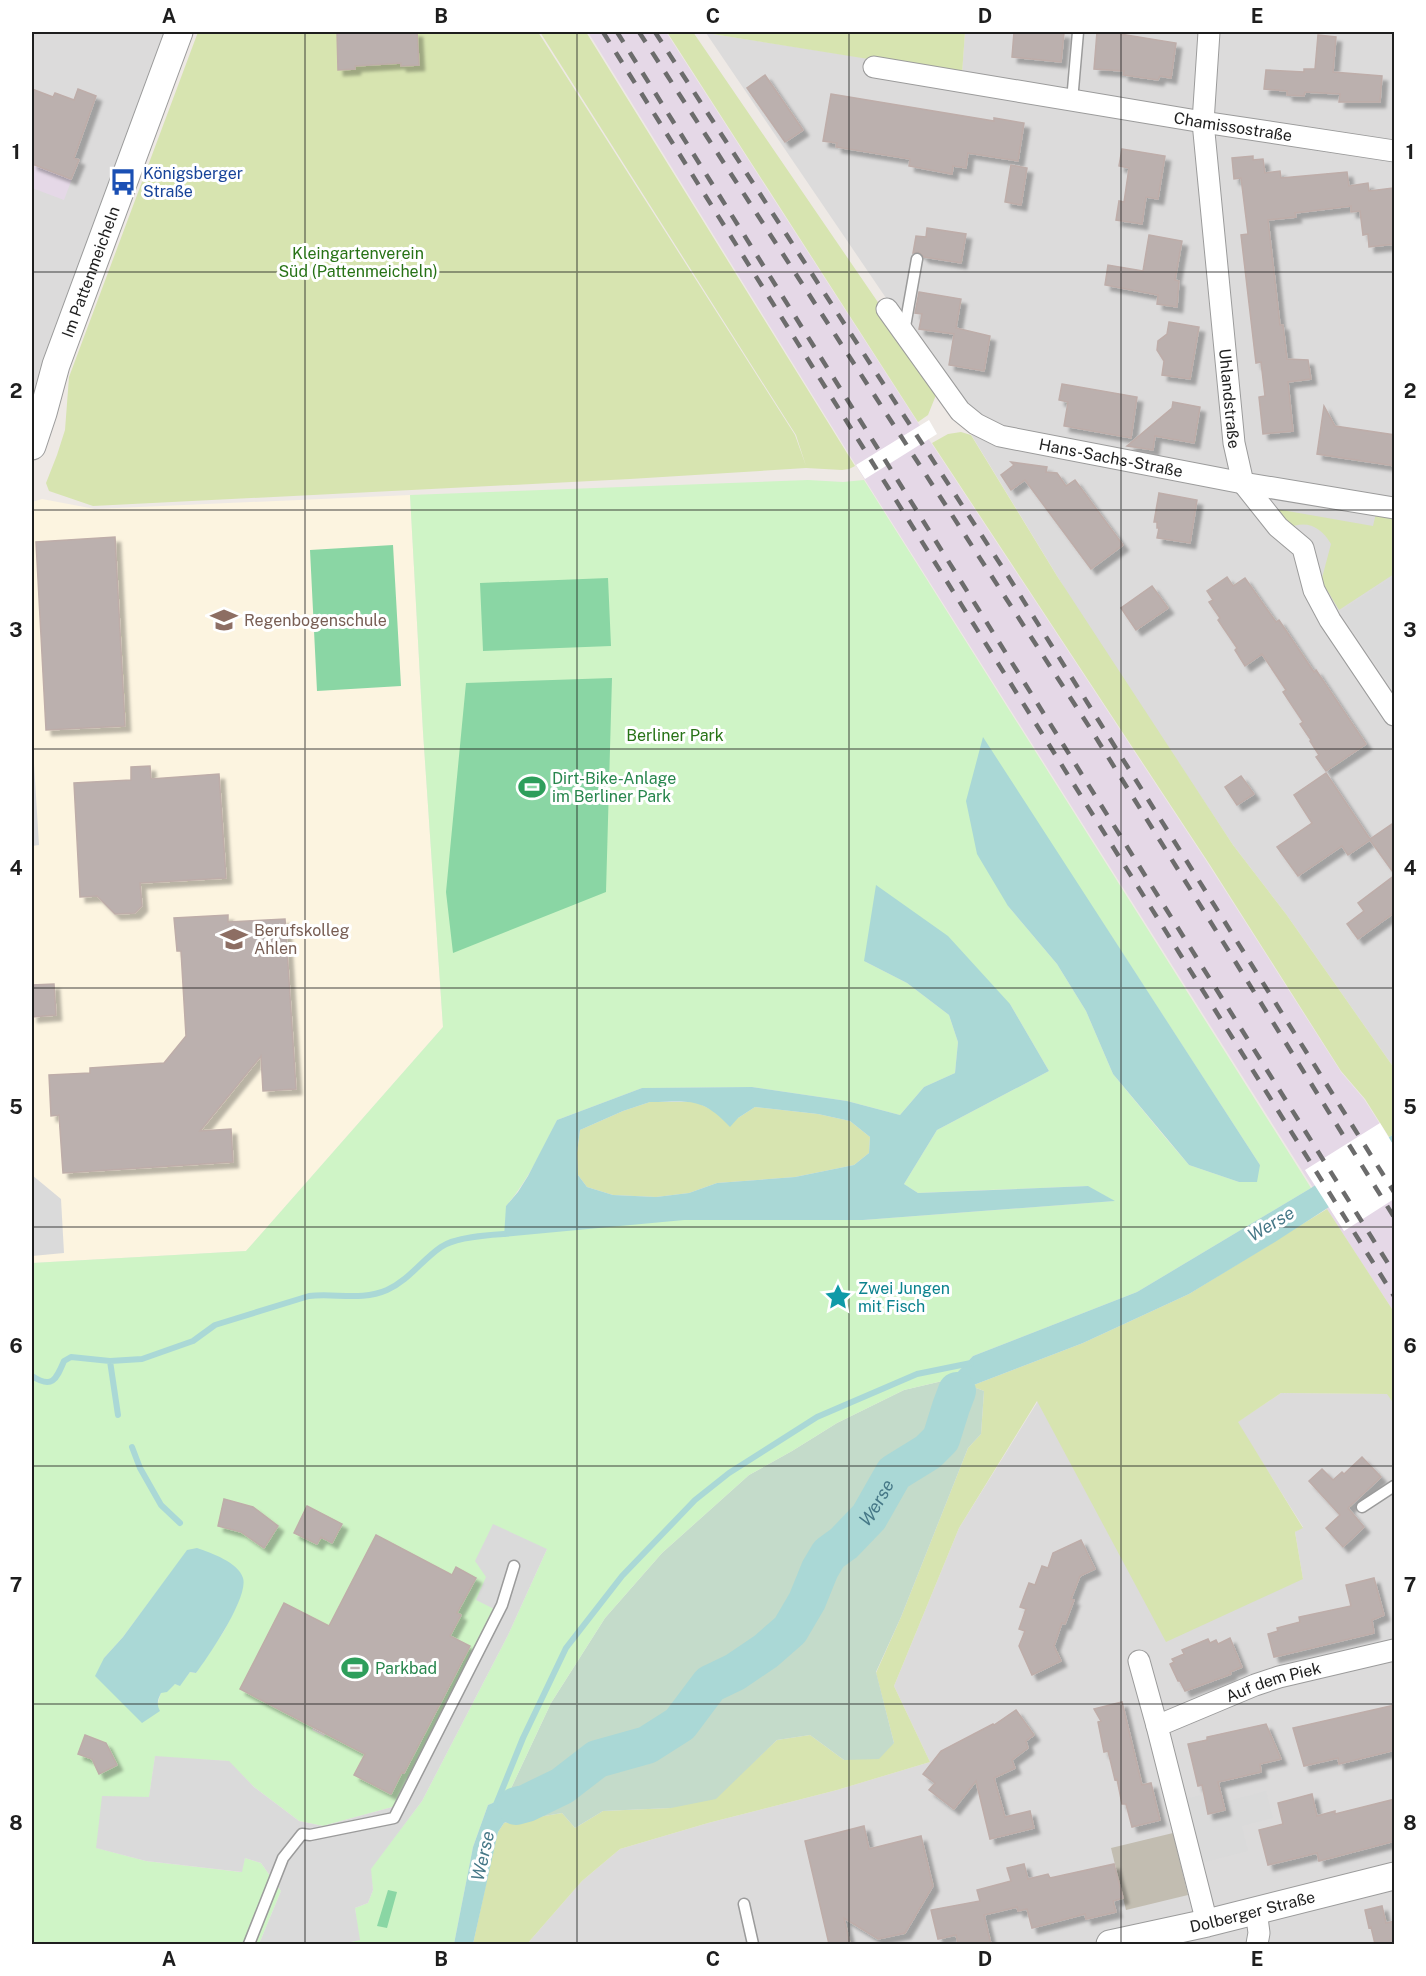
<svg xmlns="http://www.w3.org/2000/svg" width="1426" height="1976" font-family="'Public Sans',sans-serif">
<defs>
<filter id="shadow"><feDropShadow dx="5.5" dy="5.5" stdDeviation="1.5" flood-color="#0004"/></filter>
</defs>
<rect width="100%" height="100%" fill="#eee9e5"/>
<path fill="#dcdbdb" d="M32 32H167L32 400Z
M965 32H1394V1068L1286 914 1233 845 1079 612 972 436 956 396 905 326 706 33 962 73Z
M1281 1393 1388 1394 1394 1404V1944H527L582 1881 620 1849 708 1823 837 1790 930 1762 894 1686 959 1528 1038 1401 1303 1579 1295 1532 1303 1527 1237 1422Z"/>
<path fill="#e5d8e7" d="M588 32H666L920 426 1207 862 1341 1072 1364 1099 1394 1146V1312L1315 1191 860 472Z
M32 142 79 160 64 200 32 188Z"/>
<path fill="#fcf4e0" d="M410 495 423 732 443 1027 246 1251 32 1263V502L42 499 95 509Z"/>
<path fill="#c2bdb1" d="M1173 1833 1188 1895 1126 1910 1111 1848Z"/>
<path fill="#d7e4b0" d="M198 32H538L795 435 806 466 796 435 540 32H586L855 466 849 469 842 470 806 468 630 479 93 506 49 491 46 483 57 455 65 430 69 377Z
M667 32H693L938 390 928 415 918 422Z
M705 32H965L962 74 706 33Z
M961 432 971 435 1057 576 1233 845 1286 914 1394 1068V1134L1389 1137 1365 1099 1341 1071 1210 865 932 443 948 434Z
M1276 509 1373 526 1376 513 1394 516V574L1339 610 1324 585 1322 578 1331 544C1321 526 1305 519 1287 529Z
M650 1102H696L716 1112 738 1118 755 1107 818 1114 850 1121 870 1137 869 1153 854 1165 795 1177 717 1183 689 1193 656 1197 613 1195 587 1187 578 1175 577 1153 580 1130 623 1111Z
M1327 1209 1394 1312V1404L1387 1394 1281 1393 1238 1422 1303 1528 1295 1532 1303 1579 1166 1642 1037 1401 959 1528 894 1686 930 1762 837 1790 708 1823 620 1849 582 1881 527 1944H473L494 1847 498 1832 504 1823 562 1813 575 1828 603 1811 671 1808 747 1768 777 1740 810 1735 844 1760 894 1743 876 1673 901 1617 968 1448 981 1434 984 1391 971 1386 1083 1343 1189 1294Z"/>
<path fill="#c4dbca" d="M951 1379 945 1397 942 1437 964 1393 971 1386 984 1391 981 1434 968 1448 901 1617 876 1672 894 1743 879 1759 844 1760 810 1735 777 1740 716 1799 671 1808 603 1811 575 1828 562 1813 504 1823 530 1809 560 1787 507 1797 551 1703 605 1618 662 1553 749 1475 792 1451 837 1423 904 1390Z"/>
<path fill="#cff4c6" fill-rule="evenodd" d="M808 480 843 482 864 480 1311 1188 1137 1292 973 1356 951 1379 904 1390 837 1423 792 1451 749 1475 662 1553 605 1618 551 1703 507 1797 488 1805 473 1847 454 1944H351V1942L359 1940 355 1908 368 1903 373 1890 370 1869 422 1801 508 1635 547 1549 487 1577 495 1609 396 1806 323 1826 299 1821 254 1787 228 1761 155 1757 149 1798 97 1848 146 1861 241 1872 245 1858 261 1863 281 1891 259 1944H32V1263L246 1251 443 1027 423 732 410 495ZM1008 906 1099 917 1260 1165 1239 1182 1189 1165 1164 1136 1113 1074 1086 1011 1057 964ZM864 961 1010 1004 1049 1071 937 1130 904 1184 918 1193 1087 1186 1114 1201 863 1220H684L506 1206C528 1181 542 1150 557 1120L642 1088 752 1087 847 1101 900 1115 924 1087 955 1073 958 1042 949 1015 907 983ZM376 1535 447 1572 433 1601 461 1615 450 1636 404 1773 402 1772 391 1794 365 1754 326 1733 324 1736 312 1730 313 1727 240 1689 284 1603 329 1626ZM187 1551 238 1603 224 1631 196 1673 190 1672 180 1685 175 1684 161 1692 157 1706 104 1658 123 1637Z"/>
<path fill="#8ad6a4" d="M393 545 401 686 317 691 310 550Z
M608 578 611 646 483 651 480 583Z
M612 678 606 892 453 953 446 892 466 683Z
M388 1890 397 1892 387 1928 377 1926Z"/>
<path fill="#dadada" d="M1394 576V691L1340 611Z
M32 731 39 845 32 846Z
M32 1175 61 1199 64 1253 32 1256Z
M493 1524 547 1549 508 1635 422 1801 371 1869 373 1890 368 1903 355 1908 360 1940 351 1942V1944H259L281 1891 261 1863 245 1858 242 1872 146 1861 96 1848 102 1796 149 1797 155 1756 229 1761 254 1787 299 1821 323 1826 396 1806 494 1609 476 1600 486 1577 475 1561Z
M1266 1791 1273 1818 1242 1826 1248 1851 1193 1865 1177 1800 1203 1795 1208 1814 1226 1810 1224 1802Z"/>
<path fill="#aad8d6" fill-rule="evenodd" d="M983 737 1260 1165 1257 1182H1239L1189 1165 1113 1074 1086 1011 1057 964 1008 906 977 854 966 801Z
M876 885 948 936 1010 1004 1049 1071 937 1130 904 1184 918 1193 1088 1186 1115 1201 863 1220H684L504 1237 506 1206 518 1192 528 1176 557 1120 642 1088 752 1087 847 1101 900 1115 924 1087 955 1073 958 1042 949 1015 907 983 864 961ZM650 1102C689 1102 701 1096 730 1127L738 1118 755 1107 818 1114 850 1121 870 1137 869 1153 854 1165 795 1177 717 1183 689 1193 656 1197 613 1195 587 1187 578 1175 577 1153 580 1130 623 1111Z
M1394 1134V1165L1275 1242 1189 1294 1083 1343 971 1386 964 1393 941 1439 945 1397 951 1379 973 1356 1137 1292 1311 1188Z
M197 1548C211 1553 238 1562 243 1578 249 1597 208 1657 196 1673L190 1672 180 1686 175 1684 167 1692 161 1693C158 1699 156 1704 160 1711L142 1723 95 1676 104 1658 123 1637 187 1550Z
M562 1786 530 1809 504 1823 498 1832 473 1944H454L473 1847 488 1805 507 1797Z"/>
<path fill="#fff" d="M929 420 937 434 865 479 856 465Z
M1380 1123 1394 1146V1199L1344 1231 1305 1170Z"/>
<g fill="none" stroke-linecap="round" stroke-linejoin="round">
<path stroke="#aad8d6" stroke-width="6" d="M110 1361 118 1415
M32 1376C52 1389 56 1380 64 1361L71 1357 110 1361 142 1359 193 1341 215 1325 309 1296C335 1293 362 1301 387 1290 409 1280 422 1260 441 1247 455 1237 488 1235 504 1234
M132 1447 140 1468 161 1505 180 1523
M495 1807 523 1738 566 1648 622 1576 695 1500 729 1473 817 1417 917 1374 971 1363"/>
<path stroke="#aad8d6" stroke-width="38" id="s1" d="M516 1806 527 1803 562 1786 597 1759 647 1745 680 1724 710 1684 735 1672 766 1651 790 1630 807 1601 820 1569 829 1554 844 1543 869 1517 894 1473 928 1452 941 1439 951 1407 957 1391"/>
</g>
<path fill="#bbb0ae" stroke="#beada9" stroke-width="1.5" filter="url(#shadow)" d="M337 32H417L419 65 401 66V63L355 66V69L338 70Z
M1014 32 1064 33 1061 62 1012 57Z
M1097 32H1121L1120 34 1176 43 1171 78 1160 76 1158 80 1123 75 1124 71 1094 69Z
M1318 35 1336 37 1333 72 1382 76 1380 102H1339L1340 94 1305 92 1304 96 1287 95V91L1264 89 1266 70 1304 72V69H1315Z
M765 75 803 130 785 142 747 88Z
M32 89 53 97 55 93 74 100 78 89 96 96 74 158 79 160 71 179 32 164Z
M831 94 994 121V118L1024 123 1018 161 968 153 966 168 953 166 952 174 909 166 910 159 836 147 837 143 823 141Z
M1122 149 1165 156 1158 199 1146 197 1142 224 1116 220 1119 201 1124 202 1129 168 1119 166Z
M1253 156V160L1263 159 1265 173 1280 171 1281 178 1347 172 1349 186 1368 183 1369 191 1393 188 1395 200V244L1369 247 1368 234 1363 235 1360 211 1351 212V206L1295 213 1296 217 1268 220 1280 325H1283L1287 359 1308 360 1311 379 1288 382 1293 431 1263 434 1259 397 1265 396 1261 362 1256 363 1241 235 1248 234 1241 178 1234 179 1232 158Z
M1011 165 1027 168 1021 205 1005 202Z
M927 228 966 234 961 263 924 257 919 252 913 253 916 236 926 237Z
M1149 235 1182 241 1175 280 1179 281 1177 307 1157 304 1158 295 1105 285 1108 265 1143 271Z
M919 292 961 299 956 328 990 336 984 371 949 365 954 334 919 329 922 314 915 313Z
M1169 322 1199 327 1190 379 1162 375 1164 361 1157 350 1158 341 1167 334Z
M1062 384 1137 397 1131 438 1064 426 1068 402 1059 400Z
M1173 402 1200 407 1194 443 1155 436 1153 450 1127 446 1172 408Z
M1324 406 1335 426 1395 435V466L1317 454Z
M1011 462 1047 467 1046 472 1057 473 1066 486 1075 480 1123 545 1091 569 1025 480 1011 490 1001 475 1014 465Z
M1159 493 1197 500 1190 543 1157 538 1159 528H1157V522H1154Z
M115 537 125 726 46 730 36 542Z
M1227 577 1233 586 1245 578 1276 622 1279 620 1314 672 1316 670 1366 744 1326 771 1316 757 1319 755 1310 741 1311 740 1300 724 1303 722 1283 692 1286 690 1262 654 1245 666 1235 650 1237 648 1218 620 1220 618 1209 602 1213 600 1207 591Z
M1152 586 1168 608 1136 630 1121 608Z
M150 766 151 779 219 774 226 878 140 883 142 906 135 913 115 914 97 896 80 897 74 783 131 780V767Z
M1326 773 1370 839 1395 822V875L1370 840 1348 855 1342 846 1298 876 1277 847 1312 823 1294 795Z
M1241 776 1254 794 1237 805 1225 787Z
M1395 875V912L1358 939 1347 924 1364 911 1358 903Z
M228 915V922L285 919 296 1089 263 1091 261 1056 200 1131 231 1129 233 1162 63 1173 59 1115 51 1116 49 1075 90 1073V1068L164 1063 186 1036 181 951H177L174 918Z
M54 984 56 1015 32 1017V985Z
M1362 1457 1381 1477 1348 1508 1364 1527 1343 1547 1326 1528 1340 1515 1309 1481 1322 1469 1333 1480 1342 1472 1344 1474Z
M224 1499 253 1507 278 1526 264 1548 241 1532 218 1526Z
M307 1506 342 1524 332 1543 321 1537 317 1544 294 1533Z
M376 1535 452 1575 456 1567 476 1578 457 1613 461 1615 450 1636 470 1646 404 1773 402 1772 391 1794 354 1775 365 1754 240 1689 284 1603 329 1626Z
M1081 1540 1095 1569 1080 1576 1071 1599 1074 1600 1065 1624 1062 1623 1054 1646 1061 1661 1032 1675 1019 1646 1025 1631 1019 1629 1026 1609 1020 1607 1029 1583 1035 1585 1042 1566 1048 1568 1053 1553Z
M1374 1578 1384 1615 1372 1620 1374 1633 1274 1657 1268 1634 1278 1631 1277 1628 1300 1622 1299 1617 1351 1606 1346 1585Z
M1230 1638 1242 1667 1230 1672 1231 1674 1185 1691 1180 1681H1178L1170 1664 1174 1662 1172 1659 1184 1654 1182 1650 1208 1639 1210 1643 1216 1640 1218 1644Z
M1122 1702 1142 1785 1151 1783 1160 1820 1132 1827 1126 1804H1122L1117 1779 1115 1780 1108 1751 1104 1752 1098 1722 1101 1721 1094 1709Z
M1395 1705V1750L1339 1764 1338 1758 1304 1766 1293 1728Z
M1016 1710 1034 1735 1026 1741 1028 1748 1012 1760 1015 1768 994 1778 1005 1817 1030 1811 1034 1828 990 1839 976 1781 954 1809 929 1790 935 1783 923 1774 941 1751 993 1724 994 1725Z
M1266 1724 1281 1759 1260 1764 1261 1772 1218 1782 1225 1810 1208 1814 1202 1785 1198 1786 1188 1744 1207 1740V1737Z
M85 1735 106 1743 117 1765 99 1774 92 1759 78 1754Z
M1312 1794 1317 1816 1335 1811V1814L1395 1799V1841L1319 1861 1317 1853 1268 1865 1259 1830 1283 1824 1278 1803Z
M864 1826 869 1849 921 1836 933 1886 905 1933 878 1939 844 1918 850 1944H829L805 1841Z
M1024 1864 1028 1879 1048 1874 1050 1878 1114 1864 1123 1898 1113 1901 1116 1912 1086 1919 1085 1914 1032 1928 1027 1909 1018 1911 1017 1907 984 1915 991 1944H958L956 1935 938 1939 931 1910 980 1901 977 1890 1011 1881 1007 1868Z
M1382 1906 1386 1923 1395 1921V1944H1375L1371 1927 1369 1928 1365 1910Z"/>
<g fill="none" stroke-linecap="round" stroke-linejoin="round">
<defs>
<path id="service" d="M1072 101 1078 32
M904 332 917 259
M1362 1507 1394 1486
M744 1904 753 1944
M249 1944 283 1858 302 1834 310 1835 394 1818 502 1605 514 1566"/>
<g id="minor">
<path id="s2" d="M1209 32 1203 122 1234 443 1243 483 1278 527 1303 548 1314 590 1330 620 1394 715"/>
<path id="s3" d="M874 67 1203 122 1394 151"/>
<path id="s4" d="M887 309 960 411 976 424 1000 436 1243 483 1394 508"/>
<path d="M1139 1661 1157 1726"/>
<path d="M1256 1910 1259 1933 1257 1944"/>
<path id="s5" d="M1207 1923 1157 1726 1255 1685 1279 1677 1394 1650"/>
</g>
<g id="tertiary">
<path id="s6" d="M32 446 43 413 56 365 179 32"/>
<path id="s7" d="M1110 1944 1207 1923 1394 1876"/>
</g>
</defs>
<use href="#service" stroke="#9b9b9b" stroke-width="13"/>
<use href="#minor" stroke="#9b9b9b" stroke-width="23"/>
<use href="#tertiary" stroke="#9b9b9b" stroke-width="29"/>
<use href="#service" stroke="#fff" stroke-width="10"/>
<use href="#minor" stroke="#fff" stroke-width="21"/>
<use href="#tertiary" stroke="#fff" stroke-width="27"/>
<path stroke="#6c6c6c" stroke-width="4.5" stroke-dasharray="12 12" stroke-linecap="butt" d="M603 32 1394 1296
M617 32 1394 1273
M639 32 1090 728 1394 1217
M655 32 1008 576 1394 1192"/>
</g>
<path fill="none" stroke="#1e1e1e" stroke-width="1.5" stroke-opacity="0.55" d="M305 32V1944M577 32V1944M849 32V1944M1121 32V1944M32 272H1394M32 510H1394M32 749H1394M32 988H1394M32 1227H1394M32 1466H1394M32 1704H1394"/>
<defs>
<symbol id="bus-bare" viewBox="-9 -9 18 18"><path d="M-5-6H5V4H4V6H2V4H-2V6H-4V4H-5ZM-3.5-4V0h7V-4ZM-3.5 1.2v1.5H-2V1.2ZM2 1.2v1.5H3.5V1.2Z" fill="#1a4fb4" stroke="#fff" stroke-width="2.5" paint-order="stroke"/></symbol>
<symbol id="school-bare" viewBox="-9 -9 18 18"><path d="M0-5L7-2L0 1L-7-2ZM-4 1L0 2.5L4 1V4Q0 6-4 4Z" fill="#8d6e63" stroke="#fff" stroke-width="2.5" paint-order="stroke"/></symbol>
<symbol id="stadium-bare" viewBox="-9 -9 18 18"><path d="M0-5a6.5 5 0 1 0 0 10a6.5 5 0 1 0 0-10ZM-3.5-1.8h7v3.6h-7Z" fill="#2e9e5b" stroke="#fff" stroke-width="2.5" paint-order="stroke"/></symbol>
<symbol id="sight-bare" viewBox="-9 -9 18 18"><path d="M0-6L1.8-2.2L6-1.7L2.9 1.2L3.7 5.4L0 3.3L-3.7 5.4L-2.9 1.2L-6-1.7L-1.8-2.2Z" fill="#0f9aa8" stroke="#fff" stroke-width="2.5" paint-order="stroke"/></symbol>
</defs>
<g fill-rule="evenodd">
<use href="#bus-bare" x="104" y="163" width="38" height="38"/>
<use href="#school-bare" x="205" y="601" width="38" height="38"/>
<use href="#stadium-bare" x="513" y="768" width="38" height="38"/>
<use href="#school-bare" x="215" y="920" width="38" height="38"/>
<use href="#sight-bare" x="819" y="1278" width="38" height="38"/>
<use href="#stadium-bare" x="336" y="1649" width="38" height="38"/>
</g>
<g text-anchor="middle" stroke-width="6" stroke-linejoin="round" paint-order="stroke">
<g font-size="16" fill="#1e1e1e" stroke="#fff">
<text dy="6" stroke="none"><textPath href="#s3" startOffset="364">Chamissostraße</textPath></text>
<text dy="6" stroke="none"><textPath href="#s6" startOffset="184">Im Pattenmeicheln</textPath></text>
<text dy="6" stroke="none"><textPath href="#s2" startOffset="368">Uhlandstraße</textPath></text>
<text dy="6" stroke="none"><textPath href="#s4" startOffset="286">Hans-Sachs-Straße</textPath></text>
<text dy="6" stroke="none"><textPath href="#s5" startOffset="328">Auf dem Piek</textPath></text>
<text dy="6" stroke="none"><textPath href="#s7" startOffset="146">Dolberger Straße</textPath></text>
</g>
<g font-size="16" fill="#164399" stroke="#fff" text-anchor="start">
<text x="143" y="179">Königsberger<tspan x="143" dy="18">Straße</tspan></text>
</g>
<g font-size="16" fill="#277216" stroke="#fff">
<text x="358" y="259">Kleingartenverein<tspan x="358" dy="18">Süd (Pattenmeicheln)</tspan></text>
<text x="675" y="741">Berliner Park</text>
</g>
<g font-size="16" fill="#785e54" stroke="#fff" text-anchor="start">
<text x="244" y="626">Regenbogenschule</text>
<text x="254" y="936">Berufskolleg<tspan x="254" dy="18">Ahlen</tspan></text>
</g>
<g font-size="16" fill="#27864d" stroke="#fff" text-anchor="start">
<text x="552" y="784">Dirt-Bike-Anlage<tspan x="552" dy="18">im Berliner Park</tspan></text>
<text x="375" y="1674">Parkbad</text>
</g>
<g font-size="16" fill="#0d838f" stroke="#fff" text-anchor="start">
<text x="858" y="1294">Zwei Jungen<tspan x="858" dy="18">mit Fisch</tspan></text>
</g>
<g font-size="18" font-style="italic" fill="#467887" stroke="#fff">
<text transform="translate(1271 1224) rotate(-31)" y="6">Werse</text>
<text dy="6" stroke="none"><textPath href="#s1" startOffset="489">Werse</textPath></text>
<text transform="translate(483 1856) rotate(-77)" y="6">Werse</text>
</g>
</g>
<rect width="1426" height="1976" fill="none" stroke="#ffffff" stroke-width="66"/>
<rect x="33" y="33" width="1360" height="1910" fill="none" stroke="#1e1e1e" stroke-width="2"/>
<g font-size="20" text-anchor="middle" font-weight="bold" fill="#1e1e1e">
<text x="169" y="23">A</text>
<text x="441" y="23">B</text>
<text x="713" y="23">C</text>
<text x="985" y="23">D</text>
<text x="1257" y="23">E</text>
<text x="16" y="159">1</text>
<text x="1410" y="159">1</text>
<text x="16" y="398">2</text>
<text x="1410" y="398">2</text>
<text x="16" y="637">3</text>
<text x="1410" y="637">3</text>
<text x="16" y="875">4</text>
<text x="1410" y="875">4</text>
<text x="16" y="1114">5</text>
<text x="1410" y="1114">5</text>
<text x="16" y="1353">6</text>
<text x="1410" y="1353">6</text>
<text x="16" y="1592">7</text>
<text x="1410" y="1592">7</text>
<text x="16" y="1830">8</text>
<text x="1410" y="1830">8</text>
<text x="169" y="1966">A</text>
<text x="441" y="1966">B</text>
<text x="713" y="1966">C</text>
<text x="985" y="1966">D</text>
<text x="1257" y="1966">E</text>
</g>
</svg>
